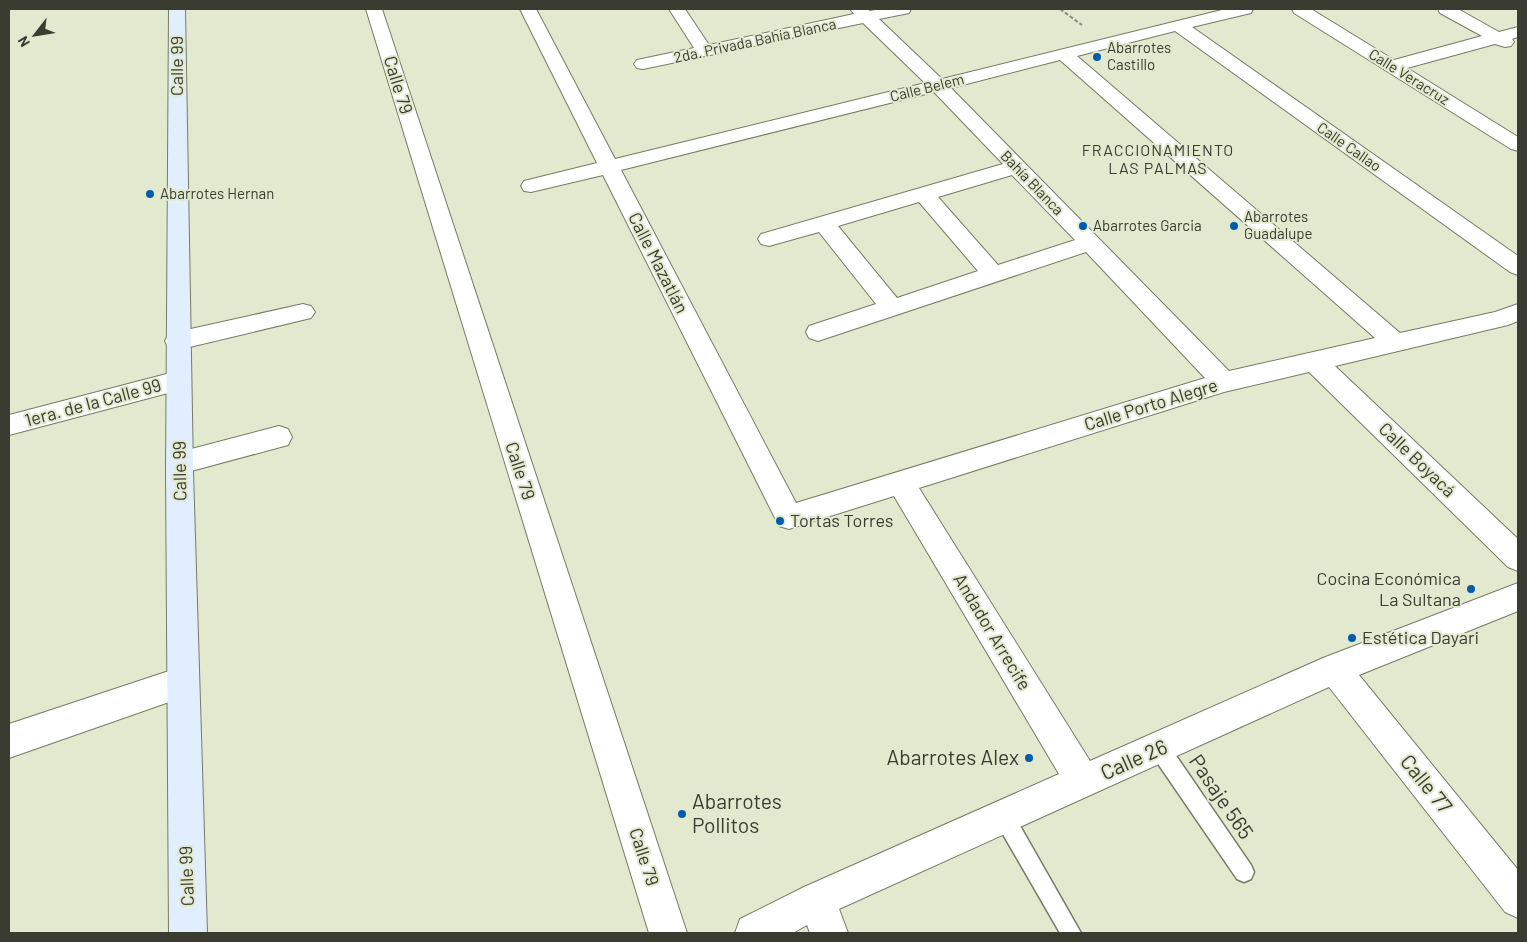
<svg xmlns="http://www.w3.org/2000/svg" width="1527" height="942" font-family="Barlow,sans-serif">
<rect width="100%" height="100%" fill="#e3e9cf"/>
<g fill="none" stroke-linecap="round" stroke-linejoin="round">
<defs>
<path id="lane" d="M1159 739 1166 741 1251 865 1254 872 1251 879 1244 882 1237 879 1152 755 1150 748 1152 741Z
M1004 807 1011 810 1081 933H1060L997 824 994 817 997 810Z"/>
<path id="street" d="M366 9H382L687 933H649Z
M520 9H536L615 159 925 83 863 23 643 69 637 68 634 64 637 60 694 48 669 9H685L709 45 854 14 850 9H867L870 11 880 9H911L909 13 879 19 942 79 1226 9H1253L1251 13 1192 27 1518 256V275L1510 272 1175 31 1077 56 1400 333 1495 312 1518 304V321L1508 325 1335 366 1518 539V571L1508 567 1309 372 1224 392 919 488 1090 761 1323 658 1518 583V611L1359 675 1518 870V918L1505 912 1329 687 839 909 848 933H810L807 925 793 933H735L740 919 804 887 1059 774 894 496 789 529 779 526 603 175 531 192 524 191 521 186 524 181 597 163ZM1060 60 1375 338 1229 371 951 88ZM934 92 1003 164 761 234 758 239 761 244 769 246 819 232 876 304 809 326 806 332 809 338 818 341 827 338 1086 252 1205 378 796 503 621 170ZM1012 175 1075 240 998 265 938 197ZM919 202 978 271 897 298 838 226Z
M1292 9H1311L1394 60 1482 36 1440 13 1438 9H1458L1499 32 1518 27V37L1512 39 1514 42 1511 46 1505 47 1495 44 1407 68 1518 137V151L1511 149 1294 13Z
M303 304 311 306 315 312 311 318 177 350 168 347 165 341 168 335 177 332Z
M178 371 187 374 191 381 187 388 9 435V415Z
M279 426 288 429 292 437 288 445 180 474 170 471 166 463 170 455 180 452Z
M181 667 192 672 197 683 192 694 9 758V724Z"/>
<path id="secondary" d="M169 9H185L193 471 207 933H169L166 471Z"/>
</defs>
<use href="#lane" stroke="#767b64" stroke-width="3"/>
<use href="#street" stroke="#767b64" stroke-width="2"/>
<use href="#secondary" stroke="#767b64" stroke-width="2"/>
<path stroke="#8a8e7d" stroke-width="2" stroke-dasharray="4 2" stroke-linecap="butt" d="M1060 9 1082 25"/>
<use href="#lane" fill="#fff" fill-rule="evenodd"/>
<use href="#street" fill="#fff" fill-rule="evenodd"/>
<use href="#secondary" fill="#e0eefe" fill-rule="evenodd"/>
</g>
<g fill="#015daa" stroke="#e3e9cf" stroke-width="2">
<circle cx="1097" cy="57" r="5"/>
<circle cx="150" cy="194" r="5"/>
<circle cx="1083" cy="226" r="5"/>
<circle cx="1234" cy="226" r="5"/>
<circle cx="780" cy="521" r="5"/>
<circle cx="1471" cy="589" r="5"/>
<circle cx="1352" cy="638" r="5"/>
<circle cx="1029" cy="758" r="5"/>
<circle cx="682" cy="814" r="5"/>
</g>
<g text-anchor="middle" stroke-width="4" stroke-linejoin="round" paint-order="stroke">
<g font-size="15" fill="#3a3c32" stroke="#e3e9cf">
<text transform="translate(755 41) rotate(-12)" y="5">2da. Privada Bahía Blanca</text>
<text transform="translate(1409 77) rotate(32)" y="5">Calle Veracruz</text>
<text transform="translate(927 88) rotate(-14)" y="5">Calle Belem</text>
<text transform="translate(1349 147) rotate(35)" y="5">Calle Callao</text>
<text transform="translate(1032 183) rotate(46)" y="5">Bahía Blanca</text>
</g>
<g font-size="15" fill="#3a3c32" stroke="#e3e9cf" text-anchor="start">
<text x="1107" y="53">Abarrotes<tspan x="1107" dy="17">Castillo</tspan></text>
<text x="160" y="199">Abarrotes Hernan</text>
<text x="1244" y="222">Abarrotes<tspan x="1244" dy="17">Guadalupe</tspan></text>
<text x="1093" y="231">Abarrotes Garcia</text>
</g>
<g font-size="16" letter-spacing="1" fill="#3a3c32" stroke="#e3e9cf">
<text x="1158" y="156">FRACCIONAMIENTO<tspan x="1158" dy="18">LAS PALMAS</tspan></text>
</g>
<g font-size="18" fill="#3a3c32" stroke="#e3e9cf">
<text transform="translate(177 66) rotate(-90)" y="6">Calle 99</text>
<text transform="translate(398 85) rotate(73)" y="6">Calle 79</text>
<text transform="translate(658 263) rotate(63)" y="6">Calle Mazatlán</text>
<text transform="translate(93 403) rotate(-15)" y="6">1era. de la Calle 99</text>
<text transform="translate(1151 405) rotate(-17)" y="6">Calle Porto Alegre</text>
<text transform="translate(1417 460) rotate(44)" y="6">Calle Boyacá</text>
<text transform="translate(180 471) rotate(-91)" y="6">Calle 99</text>
<text transform="translate(520 471) rotate(72)" y="6">Calle 79</text>
<text transform="translate(992 632) rotate(59)" y="6">Andador Arrecife</text>
<text transform="translate(644 857) rotate(72)" y="6">Calle 79</text>
<text transform="translate(187 876) rotate(-92)" y="6">Calle 99</text>
</g>
<g font-size="18" fill="#3a3c32" stroke="#e3e9cf" text-anchor="start">
<text x="790" y="527">Tortas Torres</text>
<text x="1461" y="585" text-anchor="end">Cocina Económica<tspan x="1461" dy="21">La Sultana</tspan></text>
<text x="1362" y="644">Estética Dayari</text>
</g>
<g font-size="21" fill="#3a3c32" stroke="#e3e9cf" text-anchor="end">
<text x="1019" y="765">Abarrotes Alex</text>
<text x="692" y="809" text-anchor="start">Abarrotes<tspan x="692" dy="24">Pollitos</tspan></text>
</g>
<g font-size="21" fill="#3a3c32" stroke="#e3e9cf">
<text transform="translate(1134 760) rotate(-24)" y="7">Calle 26</text>
<text transform="translate(1426 784) rotate(51)" y="7">Calle 77</text>
<text transform="translate(1221 797) rotate(56)" y="7">Pasaje 565</text>
</g>
</g>
<rect width="1527" height="942" fill="none" stroke="#3a3c32" stroke-width="20"/>
<g transform="translate(35 35) rotate(239)" stroke="#e3e9cf" stroke-width="4" paint-order="stroke">
<path d="M0-4L9 19L0 12L-9 19Z" fill="#3a3c32"/>
<text y="-8" font-size="14" font-weight="bold" text-anchor="middle" fill="#3a3c32">N</text>
</g>
</svg>
